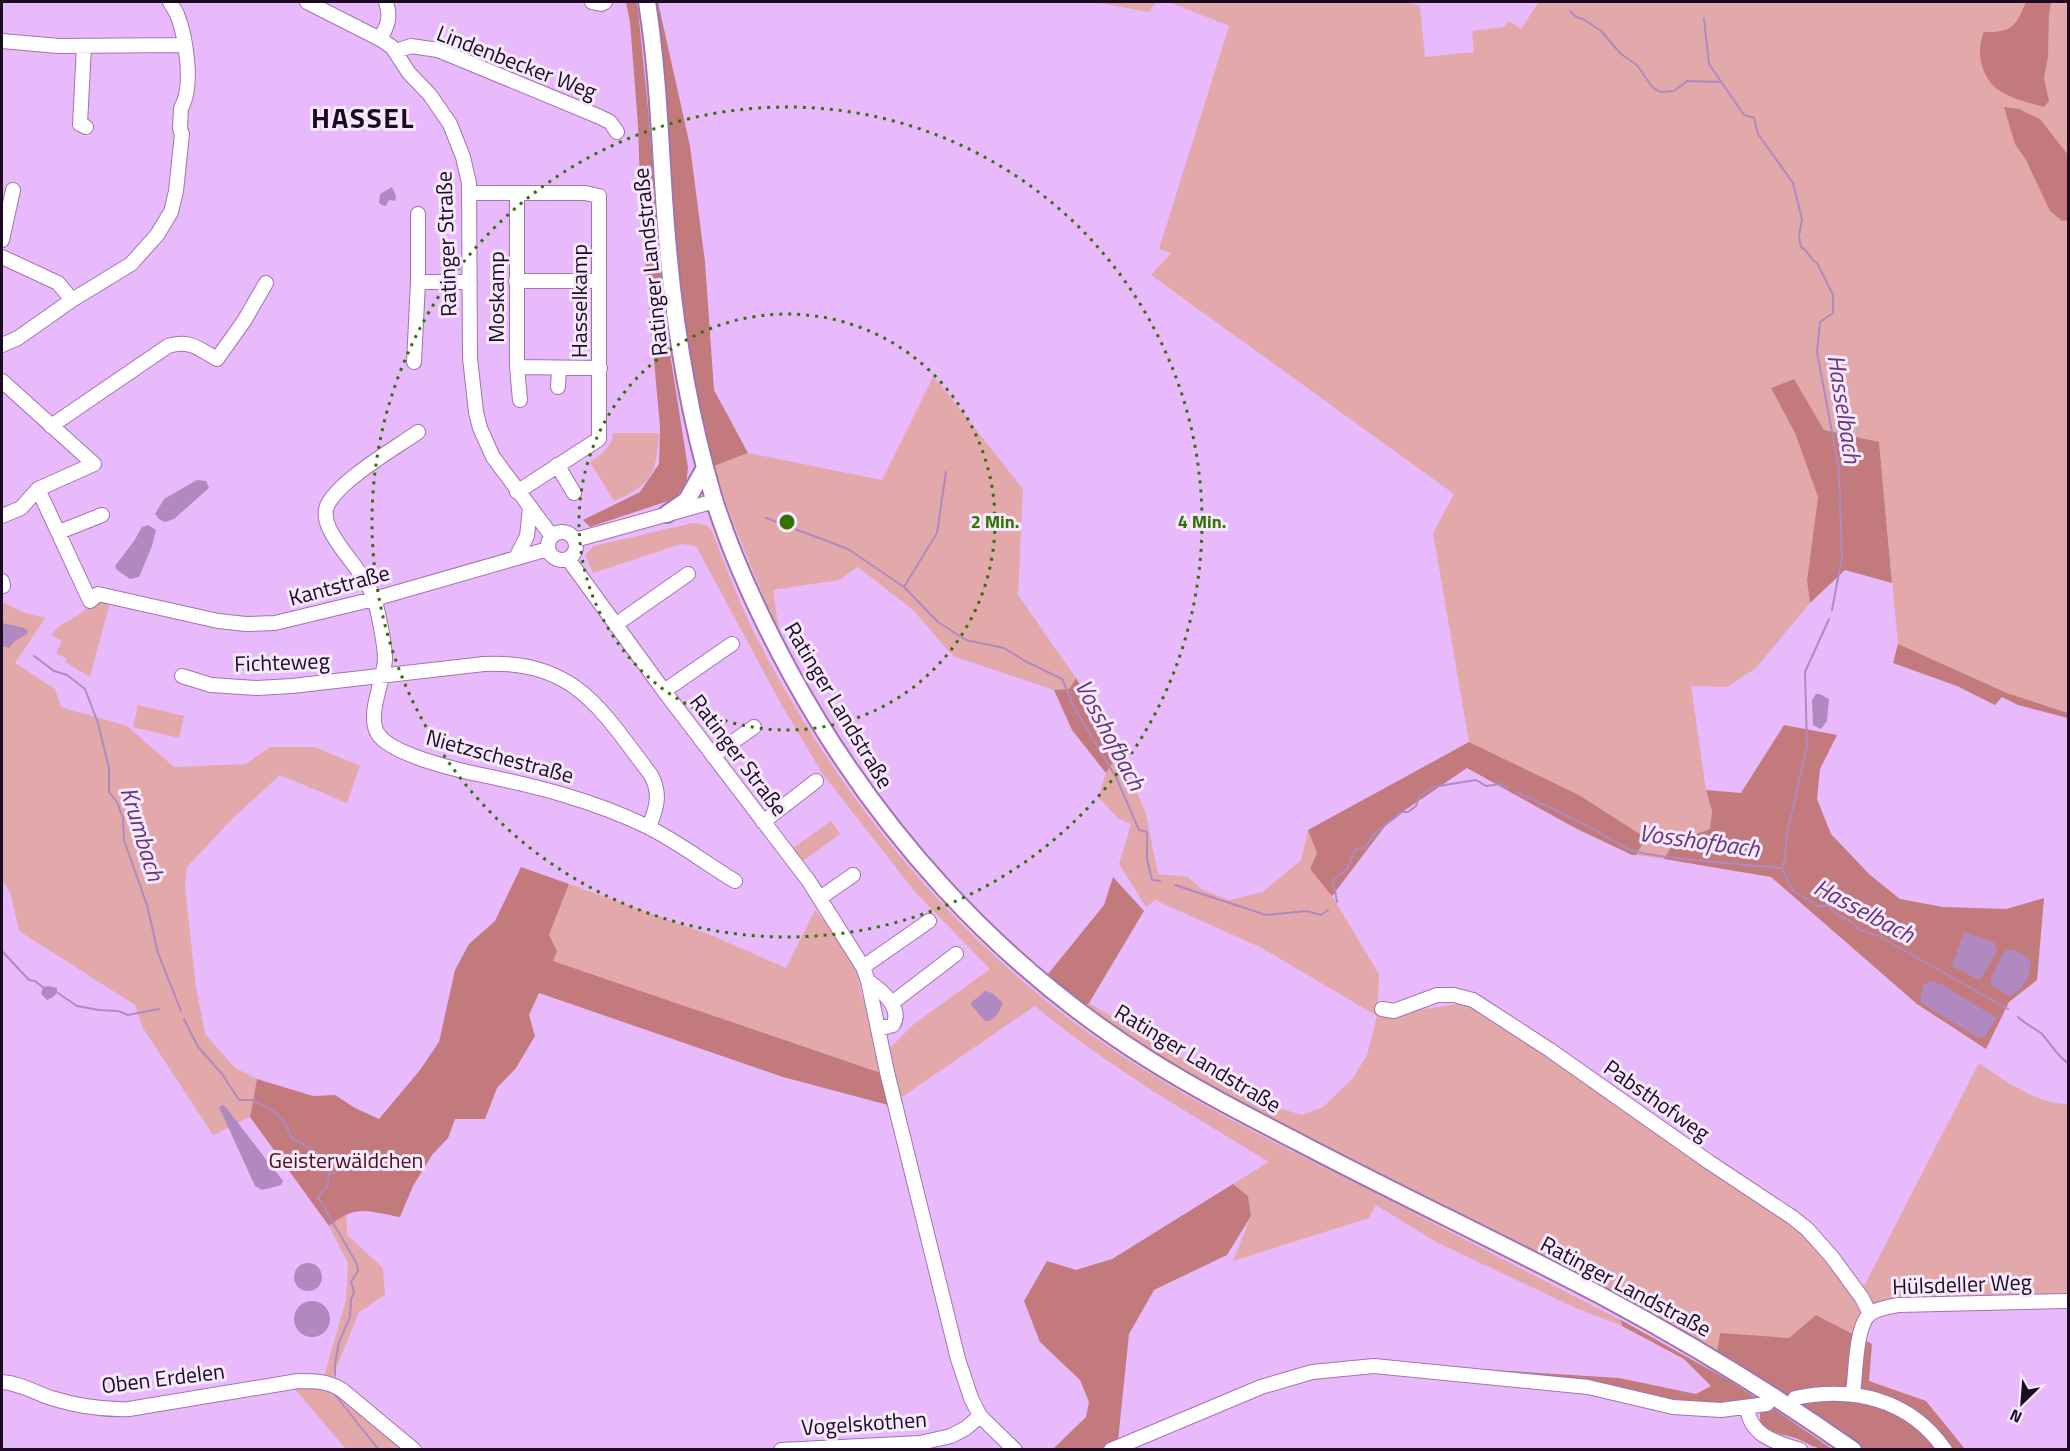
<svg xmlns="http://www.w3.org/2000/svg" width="2070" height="1451" font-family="'Titillium Web',sans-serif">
<rect width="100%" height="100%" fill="#e9bafb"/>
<path fill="#e2a8aa" d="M1094 2H1156L1149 12Z
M1169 2H1407L1420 6 1425 57 1474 52 1472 31 1504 27 1509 21 1521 29 1539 2H2068V713L2007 693 1898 644 1879 443 1824 430 1793 379 1771 388 1795 433 1818 497 1807 581 1810 603 1756 668 1727 687 1691 686 1706 790 1712 811 1710 829 1674 842 1664 859 1636 855 1646 838 1579 795 1469 742 1433 533 1454 494 1151 275 1171 253 1159 249 1229 26Z
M933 377 940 384 1023 489 1018 595 1076 678 1069 689 1054 690 953 656 913 610 858 567 839 580 773 590 780 638 731 517 714 466 748 453 882 480Z
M613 433H659C656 474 653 484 614 501L590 462C602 454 611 449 613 433Z
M693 523 705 525 711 529C726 566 739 603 757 638 832 784 933 913 1063 1014 1152 1083 1254 1132 1355 1183 1444 1228 1532 1275 1621 1320L1622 1326 1576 1308 1436 1242 1376 1205 1369 1218 1233 1261 1251 1216 1248 1196 1233 1184 1269 1162C1189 1113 1107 1066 1035 1006L899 1099 890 1048 914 1024 990 969 915 892 822 773 780 702 696 546 681 544 593 573 585 555 594 546Z
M105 601 110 602 90 677 65 662 67 659 56 653 62 641 51 635C61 624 63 624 75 617 87 610 89 604 105 601Z
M2 602 25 613 45 618 15 663 55 689 61 707 127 726 174 767 246 764 270 747H315L360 766 347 803 280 775 232 819 187 867 185 887 196 987 205 1034 235 1068 257 1079 250 1117 213 1135 143 1028 135 1005 19 931 10 892 2 880Z
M138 705 184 716 179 738 133 727Z
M1120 751 1146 814 1158 874 1188 877 1201 889 1229 900 1263 892 1301 860 1308 830 1317 853 1310 869 1332 896 1379 974 1377 1016 1465 1003 1559 1062 1793 1225C1820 1251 1847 1278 1862 1312L1853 1334 1816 1315 1789 1338 1720 1334 1717 1353 1465 1218 1208 1087 1130 1042 1083 1006 1089 1003 1222 1082 1262 1103 1302 1115 1323 1107 1353 1078 1367 1055 1377 1016 1262 948 1155 900 1146 907 1119 864 1131 824 1119 819 1098 797 1106 773Z
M831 821 840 834 803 861 793 848Z
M569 884 713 936 786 968 815 910 836 935 857 974 881 1073 553 961 549 935Z
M1979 1063C2006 1081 2035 1104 2068 1104V1297L1878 1306 1870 1303 1861 1292Z
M346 1213 347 1235 383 1268 385 1295 359 1312 332 1378 324 1376 346 1300 348 1263 329 1226Z
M310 1386 341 1393 410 1449H346L293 1387Z"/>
<path fill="#c27a7d" d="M626 2H636L638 9 648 108 663 309 688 468 686 485 674 499 590 527 583 520 640 492 659 464 660 427 641 216 638 125 630 22Z
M651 2H658L690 146 705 262 714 390 748 453 714 466 691 381 681 304 670 168Z
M2026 2H2051L2049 14 2048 57 2044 78 2049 101 2044 107C2029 103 2008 98 1996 88 1980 75 1976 49 1984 32 2012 33 2016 26 2026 2Z
M2004 107 2019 109 2040 119 2068 155V220L2062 221 2050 211 2026 160 2015 144Z
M1794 379 1824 430 1879 442 1892 583 1845 570 1810 603 1807 581 1818 497 1795 433 1771 388Z
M1898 644 2007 693 2068 713V718L2018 705 2002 697 1995 705 1957 686 1893 663Z
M1076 678 1120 751 1106 773 1072 730 1054 690 1069 689Z
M1784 725 1837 735 1820 769 1817 799 1831 834 1870 875 1900 899 1943 907 2006 909 2044 898 2037 980 2009 1002 1986 1049 1917 1004 1771 877 1664 859 1674 842 1710 829 1712 811 1706 790 1741 793Z
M1469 742 1579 795 1646 838 1636 855H1632L1575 828 1467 768 1389 821 1332 896 1310 869 1317 853 1308 830Z
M521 867 569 884 549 935 557 951 553 961 881 1073 888 1105 783 1077 539 993 529 1015 535 1036 516 1068 497 1088 485 1119H455L448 1138 432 1155 413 1186 400 1217C366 1211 357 1204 329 1226L250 1117 257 1079 313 1096 335 1095 355 1108 379 1119 420 1070 439 1042 455 970 469 944 495 921Z
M1113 877 1144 911 1089 1003 1083 1006 1048 974 1104 905Z
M1233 1184 1248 1196 1251 1216 1227 1255 1154 1290 1129 1334 1118 1441 1100 1449H1053L1086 1417 1089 1402 1080 1380 1040 1342 1024 1301 1047 1261 1076 1270 1112 1259Z
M1816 1315 1872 1344 1869 1381 1926 1401 1965 1449H1865L1761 1379 1717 1353 1720 1333 1789 1338Z
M1621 1320 1730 1381 1759 1400C1725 1404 1691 1405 1658 1398 1637 1393 1617 1385 1596 1382 1547 1374 1498 1373 1449 1369L1446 1367 1619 1378 1696 1394 1711 1386 1684 1359 1622 1326Z
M1774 1409 1832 1449C1811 1449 1812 1444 1795 1438 1779 1433 1775 1435 1760 1424V1413Z"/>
<path fill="#b089c0" d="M392 187 396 196 395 201 389 200 386 206 381 205 379 202 380 194Z
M197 480 206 481 209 488 174 519 165 522 159 519 155 514 164 499Z
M148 525 156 530 152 546 139 577 130 579 117 570 115 566 134 541 142 527Z
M2 623 24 628 28 631 27 634 15 641 9 648 2 646Z
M1816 694H1820L1829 699 1827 721 1821 729 1813 725 1812 700Z
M1964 932 1994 942 1997 951 1981 979 1975 978 1952 966Z
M2005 949C2017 951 2024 952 2031 962 2029 978 2024 990 2009 996L1991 985V978Z
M1931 981 1941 984 1997 1018 1985 1036 1978 1038 1920 1002 1923 985Z
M48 986 57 988C58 995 52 998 47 1000L41 994 43 987Z
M985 991 992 993 1003 1003C1000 1011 994 1022 985 1021L971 1005 972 1002Z
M224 1105 283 1181 281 1185 262 1190 255 1186 219 1107Z
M294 1277a14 14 0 1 1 28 0a14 14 0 1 1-28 0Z
M294 1319a18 18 0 1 1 36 0a18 18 0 1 1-36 0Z"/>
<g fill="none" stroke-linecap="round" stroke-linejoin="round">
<path stroke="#b089c0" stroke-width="2" d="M1570 11 1576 17 1583 19 1601 31 1621 54 1637 65 1653 88 1661 92 1674 91 1687 81 1721 82
M1704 19 1709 64 1744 115 1754 118 1758 134 1793 183 1802 219 1799 236 1801 247C1809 251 1810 260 1817 263L1833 295V313L1820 322 1817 352 1839 469C1837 482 1842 493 1840 505L1842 557 1832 610
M766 518 848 549 904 587 938 622 966 640 1004 648 1025 661 1062 679 1075 709 1116 777 1139 830 1147 832V859L1152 880 1160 881
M904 587 937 533 946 472
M1829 619 1805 672 1807 746 1787 834 1785 859 1782 868 1793 891 1819 906H1829L1836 914 1853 923 1860 930 1879 936 2008 1009
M34 656 54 671 67 675 85 689 98 723 109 768V792L117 802 123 818 124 840 147 905 158 953 181 1011
M1517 792 1584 824 1628 849 1646 854 1684 859 1781 868
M1175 885 1266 915 1307 911 1321 915 1328 910
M1337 902 1333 880 1347 869 1356 849 1365 848 1374 834 1402 812H1408L1416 806 1419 797 1433 787 1476 780 1486 786 1500 784 1508 787
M2 951 29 980 35 981 44 988
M55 991 77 1006 99 1010 118 1011 128 1015 159 1009
M2018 1017C2025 1024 2035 1028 2042 1034 2051 1044 2057 1056 2068 1063
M184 1019 198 1047 222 1074 239 1100H252L273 1110 284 1122 292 1138 316 1152 325 1161 329 1176 327 1187 318 1197 357 1264 358 1271 351 1282 354 1293 351 1299 350 1317 339 1342 335 1364V1376
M330 1174C352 1168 350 1148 379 1154
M332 1391 379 1450"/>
<defs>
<path id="minor" d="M307 2 380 39 392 47 409 73 430 95 450 124 463 157 469 183 470 358 476 412 480 428 493 457 551 535
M592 2 601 4 605 2
M380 39C388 25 391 17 386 2
M2 41 59 46 184 45
M84 46 80 124 86 127
M396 51 411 46 438 50 600 117 610 122 617 132
M470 193H585L599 196V439L517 492
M517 194V367L520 400
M2 240 13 190
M2 257 58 283 72 300
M516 281H599
M418 282H470
M2 345 18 338 72 300 131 264 157 235 171 212 176 191 182 134 180 129 181 108C194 87 186 37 177 14 175 10 172 6 170 2
M414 362 418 282V214
M517 367 600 368
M2 381 94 464 38 489 21 508 2 516
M558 387 559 368
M51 426 168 346C189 339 199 349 217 359L244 321 266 283
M418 432C394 449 338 481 327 506 324 514 326 521 329 528 341 553 363 571 373 596 378 608 385 646 385 659 384 681 366 715 378 734 391 754 453 769 477 774 536 786 592 800 646 826 677 841 705 863 735 881
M557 465 574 493
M38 489 90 601 98 594 218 621 246 624 275 623 374 599 548 549
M548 546a14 14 0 1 1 28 0a14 14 0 1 1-28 0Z
M59 532 102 515
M575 540 715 501
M516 558 527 536 530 508
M568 559 664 691 808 880 863 967 868 981 887 1072 958 1359 971 1398 980 1416 1015 1450
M2 581 3 586
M615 625 688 574
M182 676 211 685 257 688 292 686 484 664C575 659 602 711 651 775 661 794 657 807 649 827
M664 691 732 644
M713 756 754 727
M763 822 816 781
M820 898 853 875
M863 967 929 921
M868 981C881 990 903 1008 893 1025L878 1029
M892 1003 956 954
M1382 1009 1394 1011 1437 995H1454L1473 1000 1550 1050 1709 1162 1792 1217 1807 1229 1832 1257 1862 1298 1870 1314
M2 1382C19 1383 34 1392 51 1398 77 1406 102 1410 129 1409L298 1381C315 1381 328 1381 342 1390L414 1450
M1853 1393C1856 1374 1855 1324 1871 1313 1879 1308 1890 1307 1898 1305L2068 1301
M1795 1398C1853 1386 1910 1399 1945 1450
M1747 1408C1751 1437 1776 1442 1800 1450
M781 1450 920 1443 951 1436 966 1428 980 1416
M1111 1450 1261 1387 1312 1372 1374 1366 1588 1387 1673 1407 1721 1410 1767 1404"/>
<path id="major" d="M647 2C659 76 660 151 666 225 673 317 687 408 713 496 732 558 760 617 791 674 876 829 997 964 1148 1059 1197 1090 1248 1116 1300 1143 1399 1195 1501 1243 1600 1295 1688 1342 1772 1393 1853 1450
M667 514 687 500 705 468"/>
</defs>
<use href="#minor" stroke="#a074b0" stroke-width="16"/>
<use href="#major" stroke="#a074b0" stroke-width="20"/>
<use href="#minor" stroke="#fff" stroke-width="14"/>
<use href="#major" stroke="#fff" stroke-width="16"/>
</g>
<g fill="none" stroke="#347105" stroke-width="3" stroke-dasharray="3 6">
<circle cx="787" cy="522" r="208"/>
<circle cx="787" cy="522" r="415"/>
</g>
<g text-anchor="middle" stroke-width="6" stroke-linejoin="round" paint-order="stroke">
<g font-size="22" fill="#1b0a21" stroke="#f7e9fd">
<text transform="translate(517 62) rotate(21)" y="8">Lindenbecker Weg</text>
<text transform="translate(446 244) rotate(-92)" y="8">Ratinger Straße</text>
<text transform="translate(650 262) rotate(-96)" y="8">Ratinger Landstraße</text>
<text transform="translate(496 297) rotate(-90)" y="8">Moskamp</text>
<text transform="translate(579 301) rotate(-90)" y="8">Hasselkamp</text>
<text transform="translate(339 585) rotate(-15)" y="8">Kantstraße</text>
<text transform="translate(282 662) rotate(-2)" y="8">Fichteweg</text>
<text transform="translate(839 705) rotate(59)" y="8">Ratinger Landstraße</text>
<text transform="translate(739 755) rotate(53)" y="8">Ratinger Straße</text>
<text transform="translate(500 756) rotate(15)" y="8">Nietzschestraße</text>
<text transform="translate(1198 1058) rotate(31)" y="8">Ratinger Landstraße</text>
<text transform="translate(1657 1100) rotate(35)" y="8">Pabsthofweg</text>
<text transform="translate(1962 1284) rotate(-2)" y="8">Hülsdeller Weg</text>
<text transform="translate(1626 1286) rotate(28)" y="8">Ratinger Landstraße</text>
<text transform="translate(163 1378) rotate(-7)" y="8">Oben Erdelen</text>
<text transform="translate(864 1423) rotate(-4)" y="8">Vogelskothen</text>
</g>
<g font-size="22" fill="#500e19" stroke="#f7e9fd">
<text x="346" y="1168">Geisterwäldchen</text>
</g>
<g font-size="24" font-style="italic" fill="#663477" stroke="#f7e9fd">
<text transform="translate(1844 409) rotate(81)" y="8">Hasselbach</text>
<text transform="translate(1110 735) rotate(62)" y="8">Vosshofbach</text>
<text transform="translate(142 834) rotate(73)" y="8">Krumbach</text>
<text transform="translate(1699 841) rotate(8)" y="8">Vosshofbach</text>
<text transform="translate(1864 911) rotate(28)" y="8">Hasselbach</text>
</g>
<g font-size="28" font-weight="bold" letter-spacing="1.5" fill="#1b0a21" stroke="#f7e9fd">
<text x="363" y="128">HASSEL</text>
</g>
</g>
<circle cx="787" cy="522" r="9" fill="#347105" stroke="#f7e9fd" stroke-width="3"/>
<g font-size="18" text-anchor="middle" font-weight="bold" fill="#347105" stroke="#f7e9fd" stroke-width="6" stroke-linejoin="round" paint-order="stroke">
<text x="995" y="528">2 Min.</text>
<text x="1202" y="528">4 Min.</text>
</g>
<rect width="2070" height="1451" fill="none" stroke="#1b0a21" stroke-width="6"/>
<g transform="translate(2022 1403) rotate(205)" stroke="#f7e9fd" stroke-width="4.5" paint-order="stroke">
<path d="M0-4.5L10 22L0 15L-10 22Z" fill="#1b0a21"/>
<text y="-9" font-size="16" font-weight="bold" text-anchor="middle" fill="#1b0a21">N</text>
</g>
</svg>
